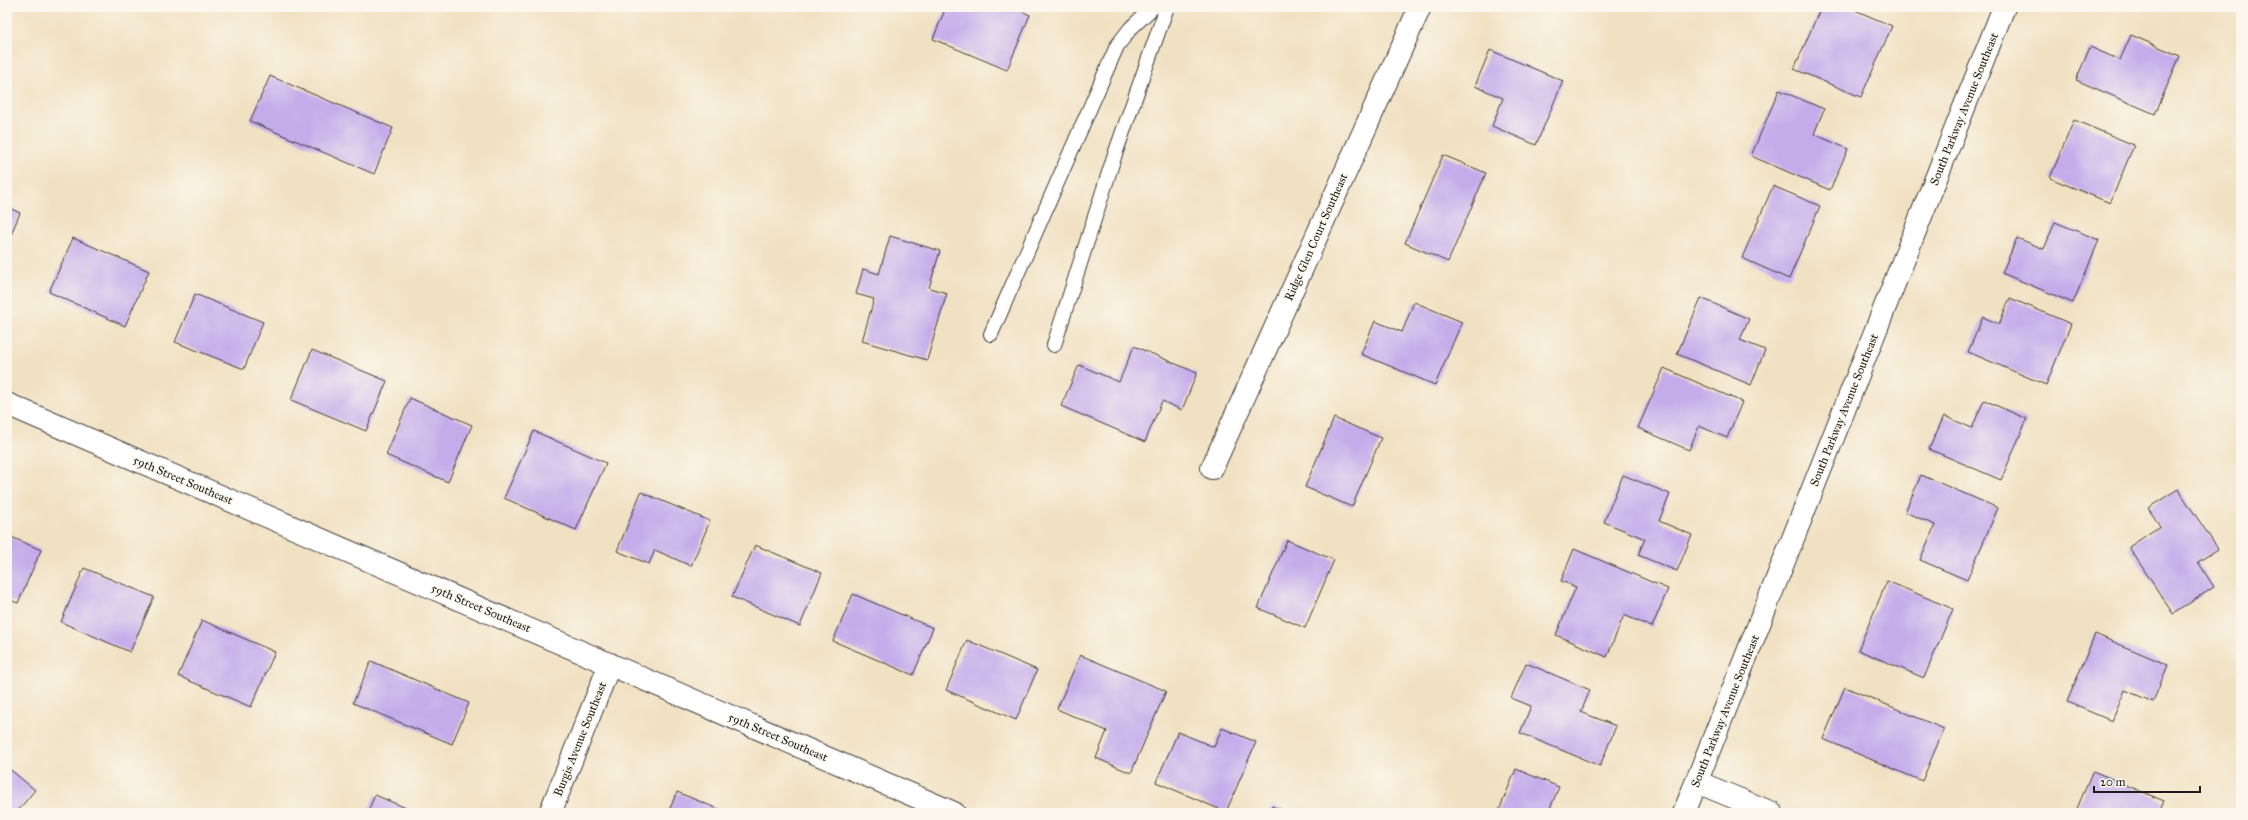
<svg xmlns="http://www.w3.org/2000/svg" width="2248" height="820" font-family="'IM FELL Great Primer',serif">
<rect width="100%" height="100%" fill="#fbf7ec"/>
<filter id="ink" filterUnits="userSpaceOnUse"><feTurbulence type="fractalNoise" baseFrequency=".025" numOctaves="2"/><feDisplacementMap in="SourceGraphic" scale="8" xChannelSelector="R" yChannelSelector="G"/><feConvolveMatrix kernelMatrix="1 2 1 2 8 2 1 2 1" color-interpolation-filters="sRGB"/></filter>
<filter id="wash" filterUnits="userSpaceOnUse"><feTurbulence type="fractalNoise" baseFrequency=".012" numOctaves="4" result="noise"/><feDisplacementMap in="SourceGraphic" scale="16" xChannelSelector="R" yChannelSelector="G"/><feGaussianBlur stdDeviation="0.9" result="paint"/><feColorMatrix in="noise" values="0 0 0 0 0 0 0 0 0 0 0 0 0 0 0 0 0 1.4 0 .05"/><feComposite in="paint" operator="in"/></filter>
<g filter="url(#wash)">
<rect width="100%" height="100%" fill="#f1e1c3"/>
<g id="blocks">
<path fill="#c4aceb" d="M946 7H1012L1030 15 1007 70 933 39Z
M1821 7H1848L1892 26 1861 97 1794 69Z
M2131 35 2180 56 2155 114 2076 80 2090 47 2120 60Z
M1490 50 1563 81 1536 145 1492 126 1503 98 1475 86Z
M270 76 393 128 374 174 250 121Z
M1779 90 1824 109 1814 134 1848 149 1830 190 1751 156Z
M2074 120 2134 145 2110 203 2050 178Z
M1443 155 1486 173 1448 262 1405 243Z
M1773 186 1820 206 1789 279 1742 258Z
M7 207 20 213 7 244Z
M2055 222 2099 240 2073 303 2002 273 2017 238 2044 249Z
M890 236 940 251 929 288 947 293 927 360 862 341 874 299 856 294 863 269 879 274Z
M73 238 149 271 125 326 49 292Z
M195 294 263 322 244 369 175 342Z
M1701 298 1749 319 1740 340 1765 350 1751 385 1677 354Z
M2010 298 2071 324 2046 385 1968 352 1983 317 1999 324Z
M1414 302 1462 322 1435 385 1361 354 1375 321 1402 332Z
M1134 346 1197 373 1182 410 1162 401 1145 442 1061 406 1079 365 1119 382Z
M312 350 387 381 366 431 291 400Z
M1664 368 1742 402 1727 438 1699 426 1689 450 1638 428Z
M410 398 472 425 448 482 386 455Z
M1984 400 2027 419 2001 480 1929 449 1944 416 1972 428Z
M1334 418 1381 438 1352 507 1305 487Z
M534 431 606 463 576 530 504 498Z
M1623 475 1670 494 1659 521 1692 535 1677 571 1638 555 1645 539 1604 522Z
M1921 475 1998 508 1967 580 1920 560 1935 525 1905 512Z
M2178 489 2218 549 2198 562 2214 587 2173 614 2129 547 2160 526 2148 508Z
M641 492 710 521 691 566 655 550 649 564 617 551Z
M7 535 41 550 18 603 7 599Z
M1287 540 1334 560 1305 628 1258 608Z
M755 545 822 573 800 626 732 597Z
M1574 549 1668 589 1652 627 1624 615 1607 657 1556 635 1576 587 1561 581Z
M84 568 154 597 130 652 61 622Z
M1887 581 1953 609 1924 678 1858 650Z
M853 594 933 628 913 675 833 641Z
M202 620 275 652 251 707 178 676Z
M2095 634 2168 665 2153 702 2125 690 2112 721 2067 702Z
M967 640 1037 670 1016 720 946 690Z
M1080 655 1166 691 1131 773 1096 758 1107 731 1057 709Z
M371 661 469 703 452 744 353 703Z
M1526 663 1590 690 1581 712 1616 726 1600 766 1520 733 1531 706 1511 698Z
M1845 687 1944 729 1922 781 1823 739Z
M1222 728 1256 742 1226 812 1156 782 1178 732 1214 747Z
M7 767 35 790 16 813H7Z
M1516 769 1559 787 1548 813H1498Z
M2093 771 2164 801 2159 813H2075Z
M677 792 723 811 722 813H668Z
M375 795 418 813H367Z
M1272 806 1289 813H1269Z"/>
</g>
</g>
<g filter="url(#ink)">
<use href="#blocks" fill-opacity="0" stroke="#3c3a35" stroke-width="1"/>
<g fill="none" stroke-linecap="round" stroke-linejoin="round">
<defs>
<path id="lane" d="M991 334 1117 46 1130 29 1153 7
M1054 345 1114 157 1167 7"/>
<path id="street" d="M7 404 954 813
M1212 468 1420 7
M1697 782 1772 813
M550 813 610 664
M1684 813 2004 7"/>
</defs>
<use href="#lane" stroke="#3c3a35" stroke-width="16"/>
<use href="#street" stroke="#3c3a35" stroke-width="24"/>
<use href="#lane" stroke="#fff" stroke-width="14"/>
<use href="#street" stroke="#fff" stroke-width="22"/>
</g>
</g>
<g text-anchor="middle" stroke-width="3" stroke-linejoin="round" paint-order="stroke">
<g font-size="12" fill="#1c1c1c" stroke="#fbf7ec">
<text transform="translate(1964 109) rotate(-68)" y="4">South Parkway Avenue Southeast</text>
<text transform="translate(1316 237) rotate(-66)" y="4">Ridge Glen Court Southeast</text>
<text transform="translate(1844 410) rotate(-68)" y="4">South Parkway Avenue Southeast</text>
<text transform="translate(183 480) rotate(23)" y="4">59th Street Southeast</text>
<text transform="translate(481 608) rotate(23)" y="4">59th Street Southeast</text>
<text transform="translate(1725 711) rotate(-68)" y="4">South Parkway Avenue Southeast</text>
<text transform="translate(778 737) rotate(23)" y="4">59th Street Southeast</text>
<text transform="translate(580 739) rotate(-68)" y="4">Burgis Avenue Southeast</text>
</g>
</g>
<rect width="2248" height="820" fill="none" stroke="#fbf7ec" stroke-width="24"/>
<path d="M2094 786v6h106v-6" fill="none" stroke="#1c1c1c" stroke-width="2"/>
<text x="2100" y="786" font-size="12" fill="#1c1c1c" stroke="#fbf7ec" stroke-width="3" paint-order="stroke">20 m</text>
</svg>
